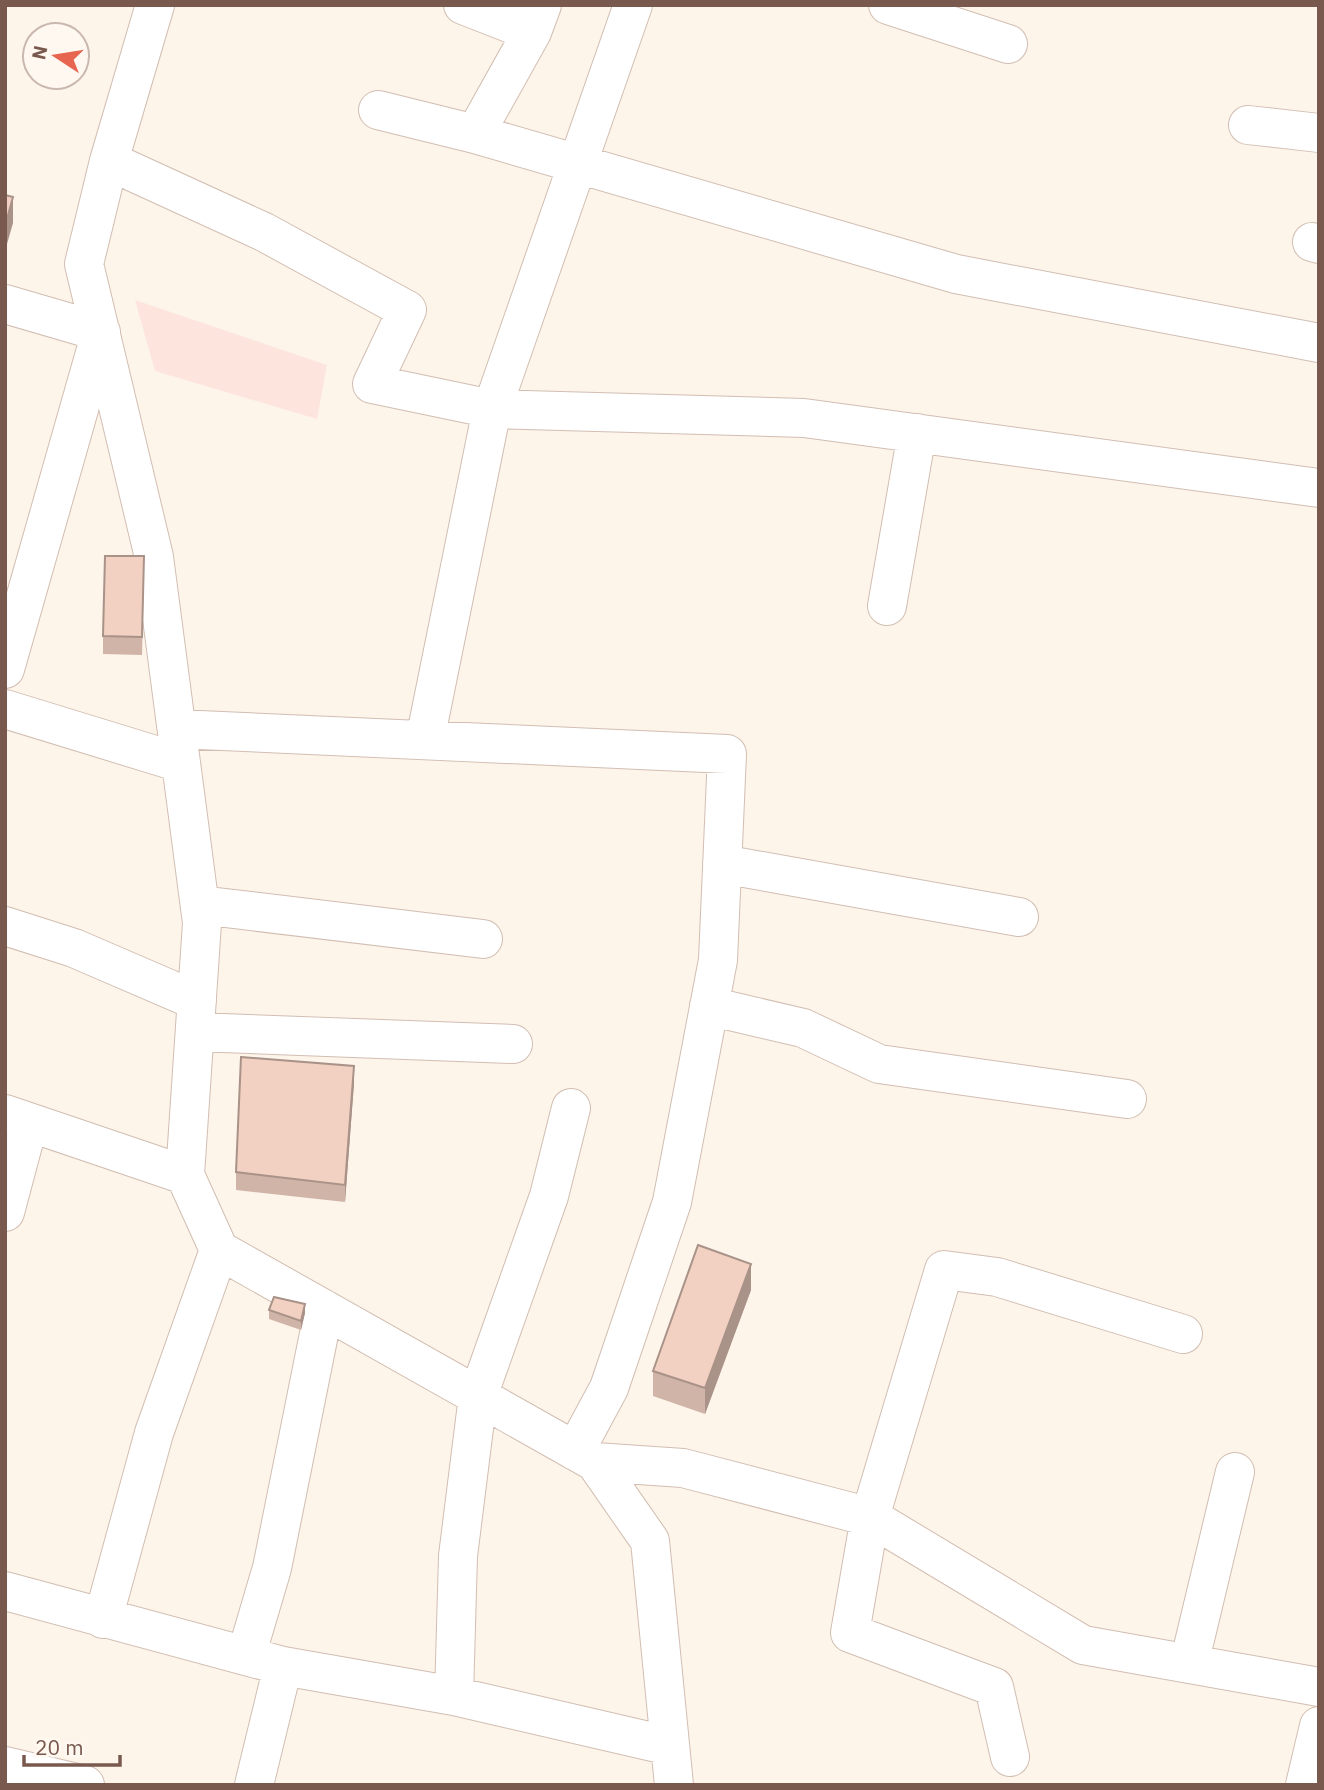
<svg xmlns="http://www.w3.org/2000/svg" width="1324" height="1790" font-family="'IBM Plex Sans',sans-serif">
<rect width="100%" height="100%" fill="#fdf4ea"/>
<path fill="#fde5de" d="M135 300 327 365 317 419 155 371Z"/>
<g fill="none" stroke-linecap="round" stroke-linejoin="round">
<defs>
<path id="minor" d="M155 5 109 161 84 264 154 557 202 923 185 1175 219 1250 595 1462 650 1541 674 1785
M463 5 532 32
M888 5 1008 44
M378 110 475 134 956 274 1319 343
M1248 125 1319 133
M475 134 532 32 542 5
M109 161 264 232 407 310 372 384 492 409 804 418 1319 488
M1312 242 1319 244
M5 304 101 332 5 669
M887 606 917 433
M5 709 181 763
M177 729 727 754 718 960 672 1202 609 1388 575 1451
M425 740 492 409 633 5
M722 864 1019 917
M200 905 483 939
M5 926 74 948 197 1001
M709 1006 803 1028 879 1064 1127 1099
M195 1032 513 1044
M5 1114 185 1175
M5 1212 29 1122
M595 1462 683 1468 870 1517 1083 1645 1319 1687
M5 1591 283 1666 454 1696 670 1746
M103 1619 154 1433 219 1250
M246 1656 272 1568 324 1309
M1189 1664 1235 1472
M454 1696 458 1556 478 1396 549 1196 571 1108
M1010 1757 994 1687 850 1633 870 1517 944 1270 997 1277 1183 1334
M5 1766 85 1785
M254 1785 283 1666
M1305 1785 1319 1726"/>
</defs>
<use href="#minor" stroke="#d2beb2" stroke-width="40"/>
<use href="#minor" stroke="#fff" stroke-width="38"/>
</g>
<path fill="#d0b4a7" d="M144 574 142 655 103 654V636Z
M354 1083 345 1202 236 1190V1172Z
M751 1290 705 1414 653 1396V1371Z
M269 1310 305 1313 301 1330 269 1319Z"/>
<path fill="#a99288" d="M13 197V223L5 251V226Z
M354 1066V1083L345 1202V1185Z
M751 1264V1290L705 1414V1388Z
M305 1304V1313L301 1330V1321Z"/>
<path fill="#f2d1c2" stroke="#a99288" stroke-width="2" d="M5 195 13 197 5 226Z
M105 556H144L142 637 103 636Z
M241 1057 354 1066 345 1185 236 1172Z
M698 1245 751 1264 705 1388 653 1371Z
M274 1297 305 1304 301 1321 269 1310Z"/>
<rect width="1324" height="1790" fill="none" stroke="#79594d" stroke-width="14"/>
<g transform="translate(56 56) rotate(282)"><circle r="33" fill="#fff8f1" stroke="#c9b8af" stroke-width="2"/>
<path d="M0-5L12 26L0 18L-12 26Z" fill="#e66650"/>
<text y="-10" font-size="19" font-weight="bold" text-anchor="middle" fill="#79594d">N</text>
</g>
<path d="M24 1755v10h96v-10" fill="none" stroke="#79594d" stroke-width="3.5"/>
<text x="35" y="1755" font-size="21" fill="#79594d" stroke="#fff8f1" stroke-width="5" paint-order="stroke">20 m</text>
</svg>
